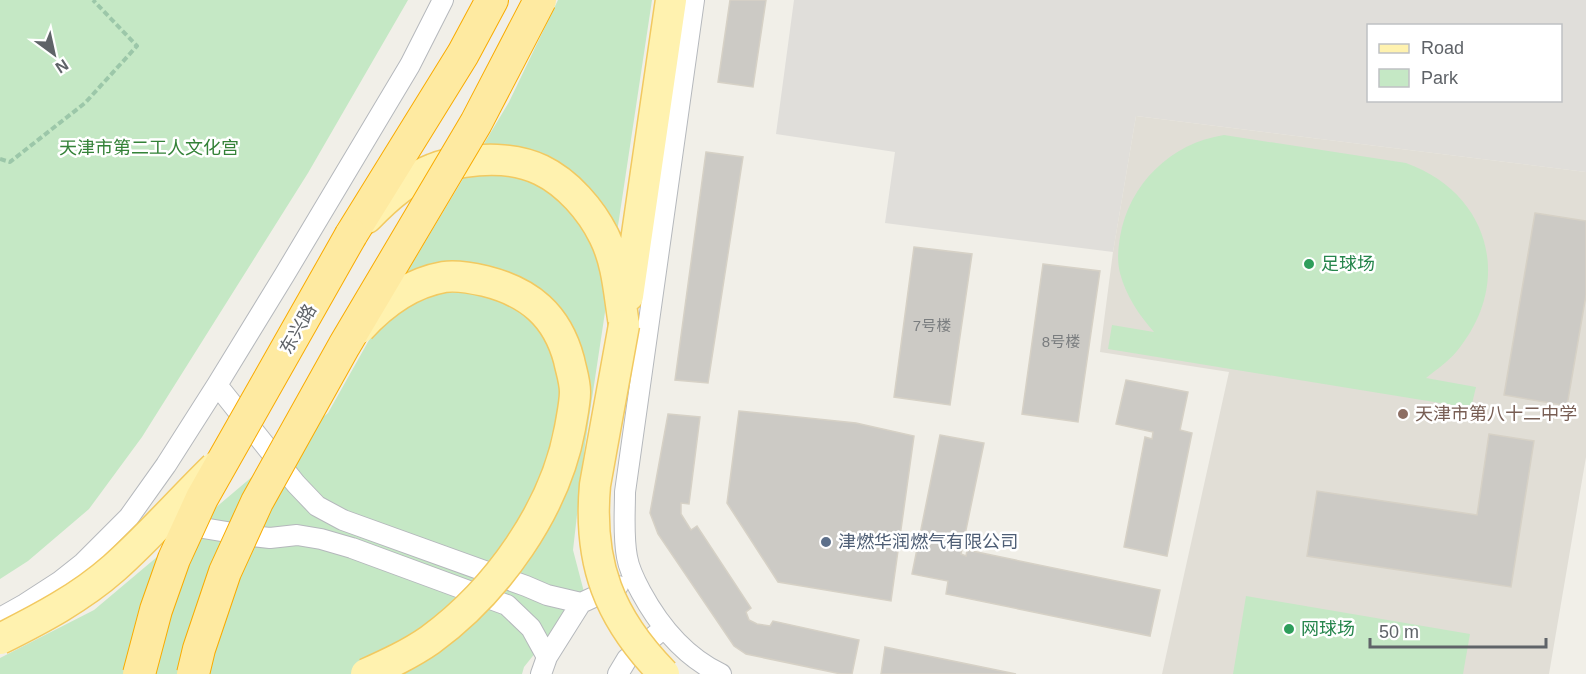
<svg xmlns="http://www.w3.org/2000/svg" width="1586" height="674" font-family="Arial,'Noto Sans SC',sans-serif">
<rect width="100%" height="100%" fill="#f1efe8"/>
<path fill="#e0deda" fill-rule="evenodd" d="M794 0H1586V172L1136 116 1113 252 885 223 895 152 776 134ZM1368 26H1560V100H1368Z"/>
<path fill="#e1ded6" d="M1136 116 1586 172V457L1549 674H1162L1229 372 1100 352 1113 252Z"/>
<path fill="#c5e8c5" d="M0 0H408L308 173 142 437 89 509 28 561 0 579Z
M558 0H652L585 445 573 550 584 592 524 667 522 674H0V658L94 610 328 413 409 269 509 102Z
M1224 135 1406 163C1490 193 1514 282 1457 351 1448 362 1437 369 1426 378L1476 387 1471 408 1108 349 1112 325 1154 332C1139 315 1126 296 1120 273 1117 261 1118 249 1120 237 1129 184 1171 143 1224 135Z
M1246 596 1470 634 1463 674H1233Z"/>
<path fill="#cccac5" stroke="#d6d1c6" stroke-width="1.5" d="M730 0H766L753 87 718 82Z
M706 152 743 157 708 383 675 380Z
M1535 213 1586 221V295L1567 406 1504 395Z
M914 247 972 254 950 405 894 397Z
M1043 264 1100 271 1078 422 1022 414Z
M1126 380 1188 392 1180 430 1192 433 1167 556 1124 547 1145 437 1152 439 1153 432 1116 424Z
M739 411 856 423 914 436 891 601 778 582 727 503Z
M668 414 700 417 689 504 681 503V514L691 530 697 526 751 608 746 612 749 620 757 624 770 626 773 621 859 640 852 674H841L746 654 734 646 658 534 650 513Z
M1489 434 1534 441 1511 587 1307 556 1317 491 1477 515Z
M940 435 984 443 961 554 966 556 967 550 1160 590 1150 636 946 594 948 581 912 574Z
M885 647 1016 674H881Z"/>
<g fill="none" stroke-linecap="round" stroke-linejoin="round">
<defs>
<path id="minor" d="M694 0 625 492C625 513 623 536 627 557 629 569 635 581 641 592 660 627 685 657 721 674
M217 385 296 484 317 506 343 520 526 586 547 595 581 603 618 586
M179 524 251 536 270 538 297 535 321 539 352 548 507 605 531 628 547 657
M0 618 25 604 59 582 83 563 129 517 166 465 217 385 285 274 410 65 443 0
M541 674 547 657 581 603
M618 674 627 659 664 628"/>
<path id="primary" d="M367 218C386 198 407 179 433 169 442 165 454 163 464 162 489 158 518 159 541 170 568 183 591 210 604 236 618 264 619 295 624 325
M628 296 671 0"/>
<path id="trunk" d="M351 235 463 54 492 0"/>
</defs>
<use href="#minor" stroke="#b5b8bc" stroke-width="22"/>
<use href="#primary" stroke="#f2c960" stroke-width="33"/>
<use href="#trunk" stroke="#f9ab00" stroke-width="34"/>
<path stroke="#9cc7a9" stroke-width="4" stroke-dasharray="6 3" stroke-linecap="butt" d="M0 159 10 162 85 103 137 46 93 0"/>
<use href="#minor" stroke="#fff" stroke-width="20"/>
<use href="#primary" stroke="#fff2af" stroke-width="30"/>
<use href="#trunk" stroke="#feeaa1" stroke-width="32"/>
<defs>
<path id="primary-bridge" d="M624 325 595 485C588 563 609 618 664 674
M360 328C383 303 410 283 444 277 457 275 472 278 485 281 529 292 557 315 569 360 571 370 575 381 575 392 575 403 572 416 570 428 555 510 497 591 430 640 410 654 388 664 366 674
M0 639C40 619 80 598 114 568 149 537 181 500 215 467"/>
<path id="trunk-bridge" d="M139 674 156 610 174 559 202 498 351 235
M193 674 199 649 225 572 257 502 344 346 476 123 540 0"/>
</defs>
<use href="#primary-bridge" stroke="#f2c960" stroke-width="33" stroke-linecap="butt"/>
<use href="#trunk-bridge" stroke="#f9ab00" stroke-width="34" stroke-linecap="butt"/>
<use href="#primary-bridge" stroke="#fff2af" stroke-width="30"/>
<use href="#trunk-bridge" stroke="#feeaa1" stroke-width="32"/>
</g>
<g fill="#2e9e5b" stroke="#fff" stroke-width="2">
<circle cx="1309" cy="264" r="6"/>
<circle cx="1289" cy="629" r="6"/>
</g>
<circle fill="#8d6e63" stroke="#fff" stroke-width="2" cx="1403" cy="414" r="6"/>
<circle fill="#5c6f8a" stroke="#fff" stroke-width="2" cx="826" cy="542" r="6"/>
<g text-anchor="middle" stroke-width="5" stroke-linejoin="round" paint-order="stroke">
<g font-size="15" fill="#7a7d7f">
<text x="932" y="331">7号楼</text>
<text x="1061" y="347">8号楼</text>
</g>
<g font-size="18" fill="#348238" stroke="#fff">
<text x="149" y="154">天津市第二工人文化宫</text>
</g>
<g font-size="18" fill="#27864d" stroke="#fff" text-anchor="start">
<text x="1321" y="270">足球场</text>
<text x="1301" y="635">网球场</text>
</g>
<g font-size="18" fill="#5f6368" stroke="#fff">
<text transform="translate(298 329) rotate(-60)" y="6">东兴路</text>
</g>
<g font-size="18" fill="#785e54" stroke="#fff" text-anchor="start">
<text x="1415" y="420">天津市第八十二中学</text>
</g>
<g font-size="18" fill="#4e5e75" stroke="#fff" text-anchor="start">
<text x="838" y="548">津燃华润燃气有限公司</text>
</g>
</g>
<rect x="1367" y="24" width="195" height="78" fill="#ffffff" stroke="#bfc1c3" stroke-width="1.5"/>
<rect x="1379" y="44" width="30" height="9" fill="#fff2af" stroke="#bfc1c3" stroke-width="1.5"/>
<text x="1421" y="54" font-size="18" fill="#5f6368">Road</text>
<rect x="1379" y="69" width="30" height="18" fill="#c5e8c5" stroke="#bfc1c3" stroke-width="1.5"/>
<text x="1421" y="84" font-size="18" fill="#5f6368">Park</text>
<g transform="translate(54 54) rotate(147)" stroke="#ffffff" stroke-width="4.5" paint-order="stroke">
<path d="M0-4.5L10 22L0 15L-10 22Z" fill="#5f6368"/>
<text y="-9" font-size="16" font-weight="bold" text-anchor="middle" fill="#5f6368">N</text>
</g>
<path d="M1370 638v9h176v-9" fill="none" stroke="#5f6368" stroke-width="3"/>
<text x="1379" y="638" font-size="18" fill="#5f6368" stroke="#ffffff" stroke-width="4.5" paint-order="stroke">50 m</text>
</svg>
